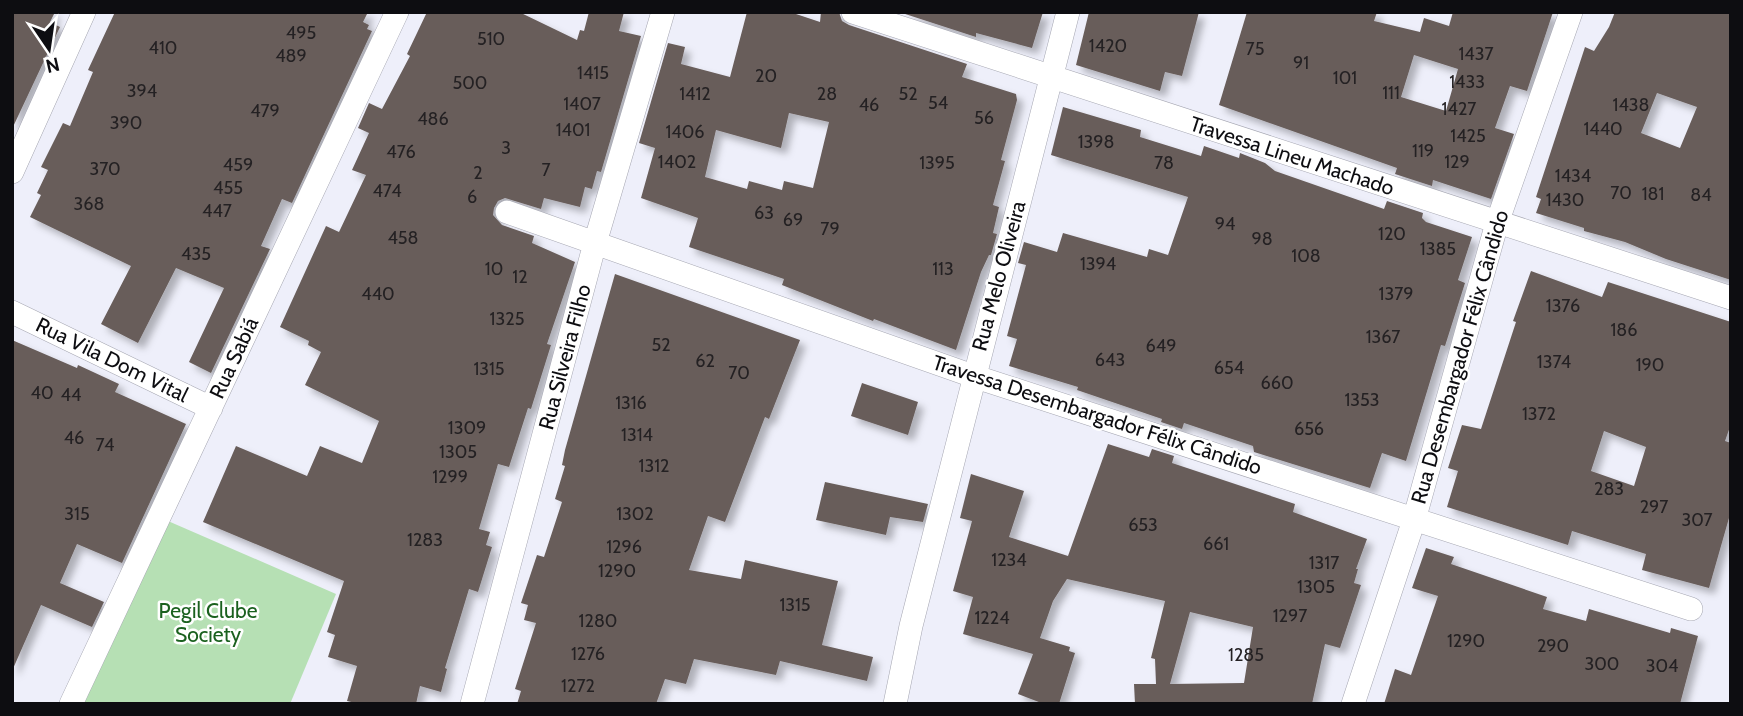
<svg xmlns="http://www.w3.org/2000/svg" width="1743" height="716" font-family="Cabin,sans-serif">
<defs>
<filter id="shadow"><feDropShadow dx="6" dy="6" stdDeviation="3.5" flood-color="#0004"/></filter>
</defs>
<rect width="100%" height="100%" fill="#eeeffa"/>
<path fill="#b6e0b4" d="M168 521 336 594 290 704H81Z"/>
<path fill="#685d5a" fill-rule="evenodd" filter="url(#shadow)" d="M12 12H55L50 22 60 27 12 129Z
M115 12H368L363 22 369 25 367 29 372 31 292 203 282 199 261 246 270 249 211 373 189 362 224 288 176 268 138 343 101 324 131 266 30 217 41 195 37 193 48 170 41 167 63 123 70 126 93 72 88 70Z
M427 12H519L577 40 580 30 584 31 589 12H624L619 31 641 36 601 172 597 171 592 189 585 187 580 207 544 198 541 209 505 198 498 201 494 208 493 215 502 225 534 236 532 243 575 262 547 344 551 345 531 409 528 408 509 467 498 464 479 529 490 532 486 545 492 547 478 592 469 589 445 668 447 669 441 692 420 686 416 704H360L347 701 357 666 328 657 335 635 327 632 344 581 203 522 236 446 307 476 320 446 362 463 379 421 305 385 321 352 308 345 309 341 280 327 326 226 339 232 366 175 352 170 369 133 358 128 369 103 382 109 410 56 407 54Z
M747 12H790L820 22 821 12H839L842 21 849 25 967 64 962 77 1016 94 1017 100 1001 160 1005 161 993 205 999 207 993 233 997 234 991 255H989L981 272 956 350 874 319 873 321 782 285 784 279 689 247 698 218 641 198 655 148 639 143 668 43 685 47 681 64 730 77ZM789 113 829 122 813 188 784 181 782 190 749 181 747 189 705 177 716 130 781 148Z
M899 12H1043L1032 48 976 33V37Z
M1089 12H1199L1182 76 1165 72 1160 91 1076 65Z
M1247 12H1377L1374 21 1420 32 1424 18 1449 26 1453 12H1553L1527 91 1510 86 1495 128 1514 134 1491 199 1433 180 1432 186 1395 174 1397 168 1219 105ZM1414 55 1458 69 1446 111 1401 97Z
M1615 12H1731V280L1666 259 1625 242 1584 231V228L1536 213 1541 199 1536 197 1585 47 1594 51 1609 27ZM1657 93 1697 107 1680 148 1641 133Z
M1063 107 1141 130 1140 137 1201 156 1204 146 1239 158 1240 153 1265 163 1275 171 1384 209 1387 201 1423 213 1422 218 1426 222 1472 237 1458 280 1465 283 1445 346 1441 345 1406 461 1382 453 1370 488 1254 452 1253 446 1184 423 1182 429 1161 422 1162 419 1077 390 1078 387 1009 366 1017 339 1007 336 1026 265 1018 263 1024 242 1057 252 1063 233 1147 257 1149 249 1168 255 1188 197 1051 155Z
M1531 271 1602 297 1608 282 1731 322V424L1725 441 1731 443V511L1709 588 1642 570 1646 554 1572 531 1568 545 1447 507 1458 471 1448 468 1462 425 1481 429 1516 322 1513 321ZM1604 431 1646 447 1634 486 1591 471Z
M615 274 800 340 769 419 765 417 725 522 708 516 689 570 741 579 745 560 838 581 822 645 873 657 867 681 780 661 776 675 694 659 686 684 665 679 656 704H517L521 691 515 689 536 623 524 620 528 605 521 603 537 555 544 557 562 502 555 499 565 466 562 465 565 450Z
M12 340 77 368 78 365 119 384 115 392 186 424 122 563 77 544 60 583 104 602 92 627 41 605 12 671Z
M862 383 918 402 908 435 851 416Z
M1108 444 1149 457 1152 449 1174 456 1172 463 1295 504 1293 512 1367 539 1356 569H1358L1354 583 1361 585 1340 648 1325 644 1312 704H1135L1134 684H1156L1155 659 1151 658 1165 601 1067 579 1053 601 1040 638 1070 647 1069 651 1075 653 1059 704H1044L1018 694 1033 654 963 634 973 597 953 591 972 521 960 518 971 474 1024 491 1009 537 1068 556ZM1190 612 1253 627 1244 683 1170 684Z
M825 482 928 504 923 522 890 517 886 535 816 520Z
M1426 548 1454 557 1451 564 1547 597 1543 609 1586 621 1589 609 1670 633 1671 628 1698 636 1680 704H1384L1395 669 1411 675 1438 596 1412 588Z"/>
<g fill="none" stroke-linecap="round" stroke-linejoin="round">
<defs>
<path id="street" d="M853 12 1731 298
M12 172 84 12
M507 212 973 376 1691 609
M12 312 211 408
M71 704 397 12
M472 704 595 243 663 12
M895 704 911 626 1068 12
M1353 704 1414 520 1497 223 1571 12"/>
</defs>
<use href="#street" stroke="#a6a7b2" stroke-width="24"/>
<use href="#street" stroke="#fff" stroke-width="23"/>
</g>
<g text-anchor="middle" stroke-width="5" stroke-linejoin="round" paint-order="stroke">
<g font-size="18" fill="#242123">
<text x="301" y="39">495</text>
<text x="491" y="45">510</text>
<text x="1108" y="52">1420</text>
<text x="163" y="54">410</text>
<text x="1255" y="55">75</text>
<text x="1476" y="60">1437</text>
<text x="291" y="62">489</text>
<text x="1301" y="69">91</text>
<text x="593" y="79">1415</text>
<text x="766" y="82">20</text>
<text x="1345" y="84">101</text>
<text x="1467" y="88">1433</text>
<text x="470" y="89">500</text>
<text x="142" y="97">394</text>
<text x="1391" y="99">111</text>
<text x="695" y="100">1412</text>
<text x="827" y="100">28</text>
<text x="908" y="100">52</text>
<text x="938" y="109">54</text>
<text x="582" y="110">1407</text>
<text x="869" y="111">46</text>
<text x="1631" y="111">1438</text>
<text x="1459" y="115">1427</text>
<text x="265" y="117">479</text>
<text x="984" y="124">56</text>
<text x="433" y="125">486</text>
<text x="126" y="129">390</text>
<text x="1603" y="135">1440</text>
<text x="573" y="136">1401</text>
<text x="685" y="138">1406</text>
<text x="1468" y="142">1425</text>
<text x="1096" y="148">1398</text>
<text x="506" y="154">3</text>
<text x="1423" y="157">119</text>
<text x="401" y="158">476</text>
<text x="677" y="168">1402</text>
<text x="1457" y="168">129</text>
<text x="937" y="169">1395</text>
<text x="1164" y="169">78</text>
<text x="238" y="171">459</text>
<text x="105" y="175">370</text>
<text x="546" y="176">7</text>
<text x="478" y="179">2</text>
<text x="1573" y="182">1434</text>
<text x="228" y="194">455</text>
<text x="387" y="197">474</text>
<text x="1621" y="199">70</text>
<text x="1653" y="200">181</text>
<text x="1701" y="201">84</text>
<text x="472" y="203">6</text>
<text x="1565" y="206">1430</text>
<text x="89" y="210">368</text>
<text x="217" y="217">447</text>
<text x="764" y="219">63</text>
<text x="793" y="226">69</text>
<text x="1225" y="230">94</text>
<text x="830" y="235">79</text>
<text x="1392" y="240">120</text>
<text x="403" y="244">458</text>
<text x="1262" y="245">98</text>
<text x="1438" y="255">1385</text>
<text x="196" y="260">435</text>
<text x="1306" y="262">108</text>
<text x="1098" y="270">1394</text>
<text x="494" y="275">10</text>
<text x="943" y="275">113</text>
<text x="520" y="283">12</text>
<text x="378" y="300">440</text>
<text x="1396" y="300">1379</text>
<text x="1563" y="312">1376</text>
<text x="507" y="325">1325</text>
<text x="1624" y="336">186</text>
<text x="1383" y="343">1367</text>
<text x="661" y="351">52</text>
<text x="1161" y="352">649</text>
<text x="1110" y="366">643</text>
<text x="705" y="367">62</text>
<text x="1554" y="368">1374</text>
<text x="1650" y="371">190</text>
<text x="1229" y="374">654</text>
<text x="489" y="375">1315</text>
<text x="739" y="379">70</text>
<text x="1277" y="389">660</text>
<text x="42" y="399">40</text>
<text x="71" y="401">44</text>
<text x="1362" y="406">1353</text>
<text x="631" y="409">1316</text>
<text x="1539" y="420">1372</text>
<text x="467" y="434">1309</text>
<text x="1309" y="435">656</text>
<text x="637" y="441">1314</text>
<text x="74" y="444">46</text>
<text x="105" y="451">74</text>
<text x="458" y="458">1305</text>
<text x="654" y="472">1312</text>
<text x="450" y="483">1299</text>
<text x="1609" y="495">283</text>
<text x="1654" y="513">297</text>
<text x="77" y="520">315</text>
<text x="635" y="520">1302</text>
<text x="1697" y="526">307</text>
<text x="1143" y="531">653</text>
<text x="425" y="546">1283</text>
<text x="1216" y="550">661</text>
<text x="624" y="553">1296</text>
<text x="1009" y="566">1234</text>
<text x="1324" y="569">1317</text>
<text x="617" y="577">1290</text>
<text x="1316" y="593">1305</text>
<text x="795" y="611">1315</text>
<text x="1290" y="622">1297</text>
<text x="992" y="624">1224</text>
<text x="598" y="627">1280</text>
<text x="1466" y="647">1290</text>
<text x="1553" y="652">290</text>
<text x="588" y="660">1276</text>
<text x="1246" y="661">1285</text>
<text x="1602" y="670">300</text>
<text x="1662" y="672">304</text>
<text x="578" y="692">1272</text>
</g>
<g font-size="21" fill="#0d0d11" stroke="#fff">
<text transform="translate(1292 156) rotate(18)" y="7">Travessa Lineu Machado</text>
<text transform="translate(999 276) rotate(-75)" y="7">Rua Melo Oliveira</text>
<text transform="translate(565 357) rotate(-75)" y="7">Rua Silveira Filho</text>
<text transform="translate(1460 357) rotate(-74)" y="7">Rua Desembargador Félix Cândido</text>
<text transform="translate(234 358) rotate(-65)" y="7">Rua Sabiá</text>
<text transform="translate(112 360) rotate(26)" y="7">Rua Vila Dom Vital</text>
<text transform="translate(1097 415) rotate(18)" y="7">Travessa Desembargador Félix Cândido</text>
</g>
<g font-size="21" fill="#1b611f" stroke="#fff">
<text x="208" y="618">Pegil Clube<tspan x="208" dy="24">Society</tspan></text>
</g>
</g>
<rect width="1743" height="716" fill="none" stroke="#0d0d11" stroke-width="28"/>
<g transform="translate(49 49) rotate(167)" stroke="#ffffff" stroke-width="5" paint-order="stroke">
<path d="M0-5L12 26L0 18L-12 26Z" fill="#0d0d11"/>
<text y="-10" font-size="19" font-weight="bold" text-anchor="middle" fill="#0d0d11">N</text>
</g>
</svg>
